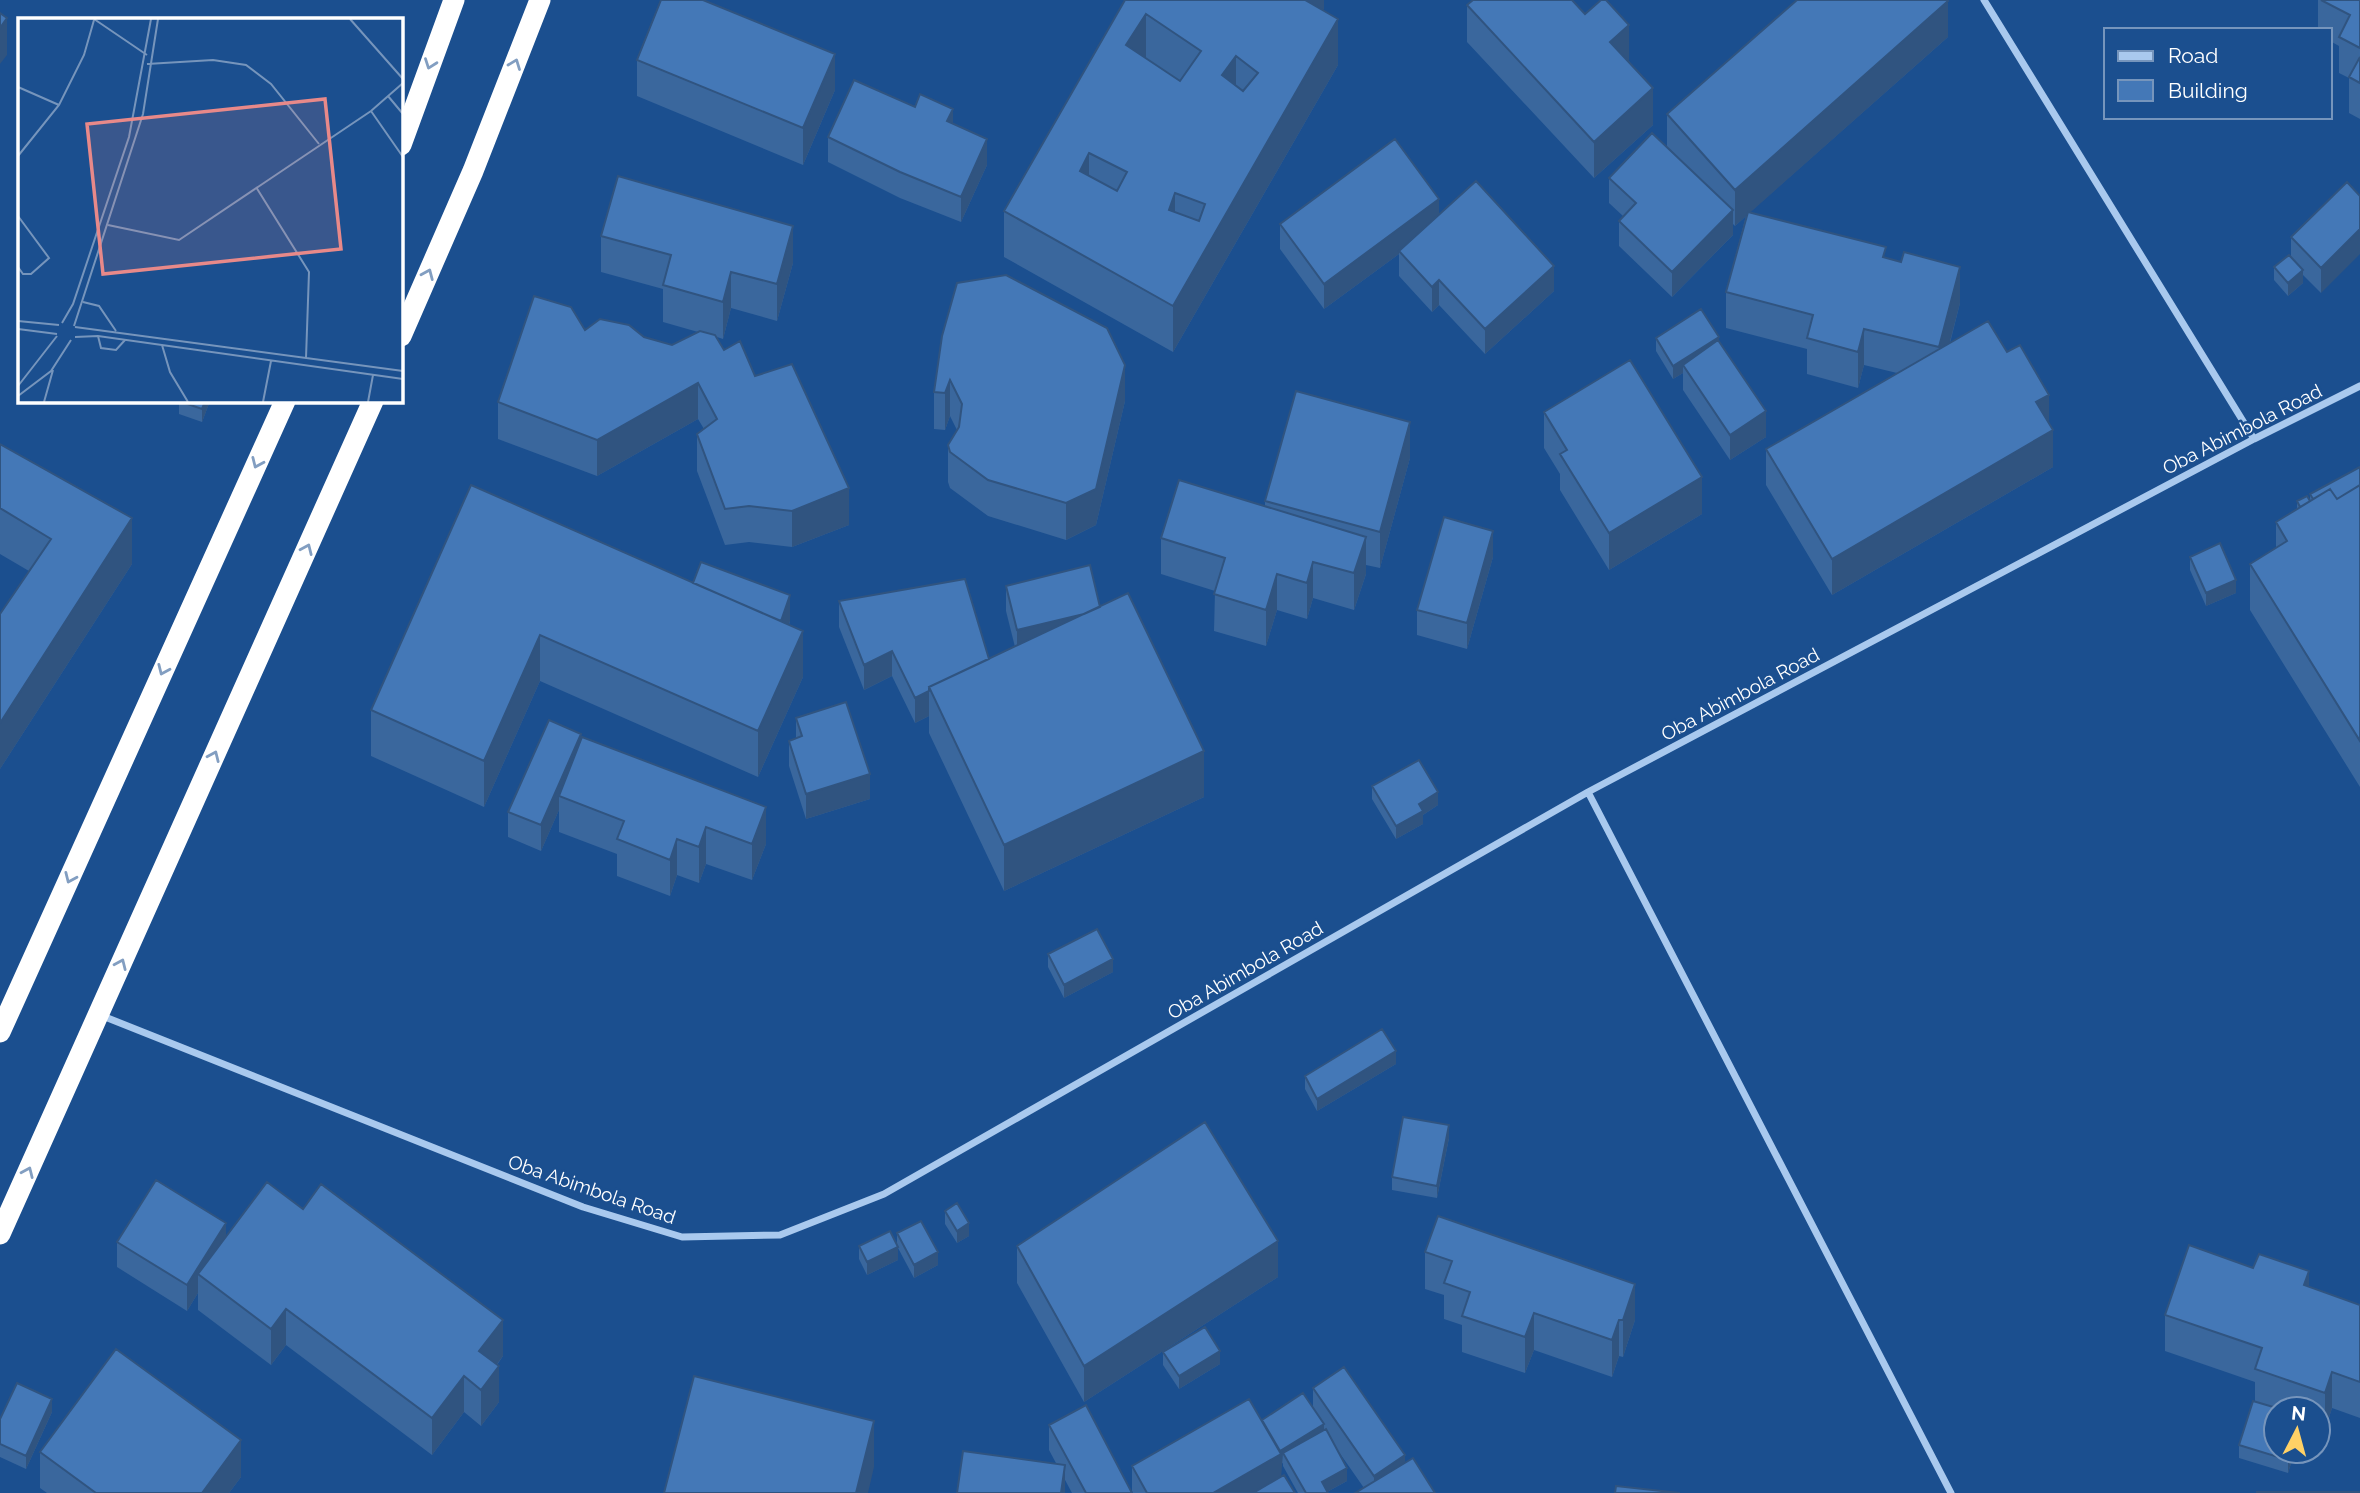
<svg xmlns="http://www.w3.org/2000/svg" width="2360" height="1493" font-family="Raleway,sans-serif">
<rect width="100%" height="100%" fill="#1b4f8f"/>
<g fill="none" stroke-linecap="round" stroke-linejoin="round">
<path stroke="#a9c9ee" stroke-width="7" d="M1984 0 2254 439
M1588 792 1951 1493
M100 1015 583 1207 682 1237 780 1235 884 1194 1588 792 2254 439 2360 386"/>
<path stroke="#fff" stroke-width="21" d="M401 145 454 0
M401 336 473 171 540 0
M0 1032 285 401
M0 1234 373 401"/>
</g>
<path fill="#3a679d" d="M1125 0H1324L1323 10 1338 65 1173 352 1004 257V211Z
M2318 0H2360V119L2349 113V78L2339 73V46L2330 41V30H2318Z
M1467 5 1629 61 1653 125 1594 178 1467 42Z
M1948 37 1750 212 1886 258 1960 303 1950 343 2049 424 2053 467 1832 595 1766 485V449L1897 373 1864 365 1858 388 1807 374V349L1726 328V292L1746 216 1735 226 1733 224V235L1672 297 1619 246V221L1623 216 1609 203V178L1667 148V114Z
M637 60 835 90 803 165 637 96Z
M953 123 987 165 961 222 900 198 828 162V137Z
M2347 182 2321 293 2303 275V283L2288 296 2274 280V267L2291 257V237Z
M1439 214 1554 291 1485 354 1439 305 1432 312 1399 276V254L1324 309 1280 249V224Z
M601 236 793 263 777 321 731 308 723 339 717 337 724 350 755 376 849 525 792 547 749 542 725 545 697 471V434L704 429 698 419 597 476 498 439V402L585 330 644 337 672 345 698 332 663 322V289L601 272Z
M942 336 1125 401 1096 525 1066 540 988 516 950 488 948 482V445L957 430 950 416 945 430 934 429V392Z
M1656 338 1719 342 1766 437 1730 460 1683 390V373L1673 379 1656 351Z
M179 401H210L202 422 179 414Z
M1544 412 1702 514 1609 570 1560 490V474L1544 448Z
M0 444 132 564 0 769V614L29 571 0 554Z
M1410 458 1380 568 1366 565V574L1354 610 1313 598 1307 619 1277 610 1266 646 1214 631 1215 591 1161 574V538L1265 506V501Z
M2360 467V787L2250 610V564L2276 548V522L2297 509V501H2310V494Z
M471 485 693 583 790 621 789 625 803 677 758 777 540 681 484 807 371 756V710Z
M1493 557 1467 649 1417 635V610Z
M2190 557 2236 593 2206 606 2190 570Z
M1006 586 1100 607 1204 797 1004 891 929 733V716L915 723 892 676 864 690 839 627V601L989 659 1015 647 1006 611Z
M796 718 870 799 806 819 789 766V741L796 738Z
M581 737 766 844 752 880 706 864 699 883 677 875 670 896 617 876V854L559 832V810L541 851 508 837V812Z
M1372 786 1438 805 1423 815V824L1396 839 1372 799Z
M1048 954 1113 972 1064 998 1048 967Z
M1396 1064 1317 1111 1305 1089V1076Z
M1449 1138 1437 1198 1392 1190V1177Z
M945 1211 969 1236 957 1243 945 1224Z
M897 1233 938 1265 914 1278 898 1248V1260L867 1275 859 1259V1246L897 1245Z
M226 1236 503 1356 497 1365 499 1402 481 1426 464 1412 432 1455 286 1345 271 1365 198 1310V1293L187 1311 117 1267V1242Z
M1017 1246 1278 1277 1084 1402 1017 1283Z
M1425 1252 1635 1320 1623 1357 1619 1356 1612 1377 1534 1350 1525 1373 1462 1352V1325L1444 1319V1295L1425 1289Z
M2309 1287 2360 1305V1418L2332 1408 2325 1430 2318 1427V1409H2276L2295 1451 2288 1473 2239 1458V1445L2255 1401V1382L2165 1351V1315Z
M1163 1352 1220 1364 1179 1389 1163 1365Z
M1313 1388 1405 1464 1364 1488 1334 1445 1347 1481 1327 1492 1328 1493H1298L1283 1466V1463L1281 1464V1477L1295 1493H1133L1132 1491V1466L1262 1420 1313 1407Z
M52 1412 26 1469 0 1457V1419Z
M1049 1425 1132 1493H1072L1049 1450Z
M40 1452 241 1477 229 1493H47L40 1488Z"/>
<path fill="#305480" d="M1303 0H1324V9L1303 45Z
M1948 1V37L1735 226V190Z
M1146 14V60L1126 45Z
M7 18V55L0 64V28Z
M1338 19V65L1173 352V306Z
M1629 25V61L1610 79V42Z
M835 54V90L803 165V128Z
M1236 56V102L1222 75Z
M1653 88V125L1594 178V142Z
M953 109V135L947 121Z
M987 139V165L961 222V197Z
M1089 153V199L1080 171Z
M1175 193V239L1169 210Z
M1439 199V224L1399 251V254L1324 309V284Z
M1733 210V235L1672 297V272Z
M793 226V263L777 321V284Z
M2360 229V254L2321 293V268Z
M1554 266V291L1485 354V329Z
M1960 267V303L1939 384V347Z
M2303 270V283L2288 296V283Z
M731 272V308L723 339V302Z
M1439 280V305L1432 312V287Z
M1864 329V365L1858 388V352Z
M1719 337V350L1683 365V373L1673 379V366Z
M1125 365V401L1096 525 1066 540V503Z
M950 380V416L945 430V393Z
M698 383V419L597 476V440Z
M2049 395V431L2036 402Z
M205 401H210L202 422V409Z
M1766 411V437L1730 460V435Z
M1410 422V458L1380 568V532Z
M2053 430V467L1832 595V559Z
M1702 477V514L1609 570V533Z
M849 488V525L792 547V511Z
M132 518V564L0 769V723Z
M1493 531V557L1467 649V623Z
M1366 537V574L1354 610V573Z
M1313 562V598L1307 619V583Z
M1277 574V610L1266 646V610Z
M2236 580V593L2206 606V593Z
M790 595V621L777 656V631Z
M1101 610 1017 655V630Z
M803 631V677L758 777V731Z
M540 635V681L484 807V761Z
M892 651V676L864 690V665Z
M929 691V716L915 723V698Z
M581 734V759L559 796V810L541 851V825Z
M1204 751V797L1004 891V845Z
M870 774V799L806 819V794Z
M1438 792V805L1423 815V824L1396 839V826L1419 804Z
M766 807V844L752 880V844Z
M706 827V864L699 883V847Z
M677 839V875L670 896V860Z
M1113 959V972L1064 998V985Z
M1396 1051V1064L1317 1111V1099Z
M1449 1125V1138L1437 1198V1186Z
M226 1223V1249L198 1274V1293L187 1311V1285Z
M969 1223V1236L957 1243V1231Z
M1278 1241V1277L1084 1402V1366Z
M898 1247V1260L867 1275V1262Z
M938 1252V1265L914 1278V1265Z
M2309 1271V1307L2304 1285Z
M1635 1284V1320L1623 1357V1320Z
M286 1309V1345L271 1365V1329Z
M1534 1313V1350L1525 1373V1337Z
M503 1320V1356L479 1388V1351Z
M1619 1320V1356L1612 1377V1340Z
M1220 1351V1364L1179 1389V1376Z
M499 1366V1402L481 1426V1390Z
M2332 1372V1408L2325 1430V1393Z
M464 1376V1412L432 1455V1418Z
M52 1399V1412L26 1469V1456Z
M874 1421V1467L868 1493H856Z
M1324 1424V1437L1283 1453 1281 1479 1257 1493H1213Z
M241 1440V1477L229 1493H202Z
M2291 1451H2295L2288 1473V1460Z
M1405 1455V1480L1374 1493V1476Z
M1065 1465V1493H1061Z
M1347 1468V1481L1325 1493 1322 1482Z"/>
<path fill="#4478b7" stroke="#305480" stroke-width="2" fill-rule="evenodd" d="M661 0H703L835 54 803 128 637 60Z
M1125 0H1305L1338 19 1173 306 1004 211ZM1146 14 1201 51 1180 81 1126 45ZM1236 56 1258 73 1243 91 1222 75ZM1089 153 1127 172 1117 191 1080 171ZM1175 193 1205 204 1199 221 1169 210Z
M1473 0H1572L1585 14 1601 0H1606L1629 25 1610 42 1653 88 1594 142 1467 5Z
M1797 0H1947L1948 1 1735 190 1667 114Z
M2321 0H2360V48L2339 37 2350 15Z
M0 13 7 18 0 28Z
M2360 57V83L2349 77Z
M854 80 915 107 920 94 953 109 947 121 987 139 961 197 900 172 828 137Z
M1652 133 1733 210 1672 272 1619 221 1636 203 1609 178Z
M1395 139 1439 199 1324 284 1280 224Z
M618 176 793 226 777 284 731 272 723 302 663 285 671 255 601 236Z
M1476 181 1554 266 1485 329 1439 280 1432 287 1399 251Z
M2347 182 2360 196V229L2321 268 2291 237Z
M1748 212 1886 247 1883 257 1901 262 1904 252 1960 267 1939 347 1864 329 1858 352 1807 338 1813 315 1726 292Z
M2289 255 2303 270 2288 283 2274 267Z
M1006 275 1107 328 1125 365 1096 489 1066 503 988 480 950 452 948 445 959 427 962 404 950 380 945 393 934 392 942 336 957 283Z
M534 296 571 307 585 330 600 319 629 325 644 337 672 345 700 331 715 335 724 350 740 341 755 376 792 364 849 488 792 511 749 506 725 509 697 434 717 419 698 383 597 440 498 402Z
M1701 309 1719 337 1673 366 1656 338Z
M1988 321 2007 352 2020 345 2049 395 2036 402 2053 430 1832 559 1766 449Z
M1718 340 1766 411 1730 435 1683 365Z
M1630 360 1702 477 1609 533 1560 454 1567 450 1544 412Z
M1296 391 1410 422 1380 532 1265 501Z
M179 401H205L202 409Z
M0 444 132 518 0 723V614L51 539 0 508Z
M2360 467V485L2337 499 2330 489 2313 499 2310 494Z
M1179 480 1366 537 1354 573 1313 562 1307 583 1277 574 1266 610 1214 594 1225 558 1161 538Z
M471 485 803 631 758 731 540 635 484 761 371 710Z
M2360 485V741L2250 564 2287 541 2276 522 2330 489 2337 499Z
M2307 496 2310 501 2300 507 2297 501Z
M1444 517 1493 531 1467 623 1417 610Z
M2220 543 2236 580 2206 593 2190 557Z
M701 562 790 595 781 621 693 583Z
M1090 565 1100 607 1084 614 1017 630 1006 586Z
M965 579 989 659 929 687V691L915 698 892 651 864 665 839 601Z
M1128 593 1204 751 1004 845 929 687Z
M846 702 870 774 806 794 789 741 802 736 796 718Z
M549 720 581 734 541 825 508 812Z
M582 737 766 807 752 844 706 827 699 847 677 839 670 860 617 839 624 821 559 796Z
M1419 760 1438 792 1419 804 1423 811 1396 826 1372 786Z
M1097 929 1113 959 1064 985 1048 954Z
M1382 1029 1396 1051 1317 1099 1305 1076Z
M1403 1117 1449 1125 1437 1186 1392 1177Z
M1205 1122 1278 1241 1084 1366 1017 1246Z
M156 1180 226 1223 187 1285 117 1242Z
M267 1182 303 1209 321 1184 503 1320 479 1351 499 1366 481 1390 464 1376 432 1418 286 1309 271 1329 198 1274Z
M957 1203 969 1223 957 1231 945 1211Z
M1438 1216 1635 1284 1623 1320H1619L1612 1340 1534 1313 1525 1337 1462 1316 1470 1292 1444 1283 1452 1261 1425 1252Z
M921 1221 938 1252 914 1265 897 1233Z
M890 1231 898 1247 867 1262 859 1246Z
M2189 1245 2253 1268 2259 1254 2309 1271 2304 1285 2360 1305V1382L2332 1372 2325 1393 2255 1369 2262 1348 2165 1315Z
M1205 1327 1220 1351 1179 1376 1163 1352Z
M116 1349 241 1440 202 1493H96L40 1452Z
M1344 1367 1405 1455 1374 1476 1313 1388Z
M694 1376 874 1421 856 1493H664Z
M17 1383 52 1399 26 1456 0 1444V1419Z
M1303 1393 1324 1424 1280 1451 1262 1420Z
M1249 1399 1281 1454 1213 1493H1147L1132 1466Z
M2253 1401 2280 1409H2276V1451H2291L2288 1460 2239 1445Z
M1086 1405 1132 1493H1086L1049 1425Z
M1326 1429 1347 1468 1322 1482 1328 1493H1306L1283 1453Z
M963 1451 1065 1465 1061 1493H957Z
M1413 1458 1435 1493H1355Z
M1284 1475 1295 1493H1253Z
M1616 1486 1680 1493H1615Z
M2257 1492H2360V1493H2257Z"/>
<defs><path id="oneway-chevron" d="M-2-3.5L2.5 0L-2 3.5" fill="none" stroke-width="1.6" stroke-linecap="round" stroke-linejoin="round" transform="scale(1.75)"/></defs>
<g stroke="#829ec1">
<use href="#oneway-chevron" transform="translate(430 64) rotate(110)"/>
<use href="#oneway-chevron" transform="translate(515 64) rotate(-69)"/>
<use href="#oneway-chevron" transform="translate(428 274) rotate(-67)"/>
<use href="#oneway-chevron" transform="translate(257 463) rotate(114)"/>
<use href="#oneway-chevron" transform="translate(307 549) rotate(-66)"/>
<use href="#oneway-chevron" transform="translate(163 670) rotate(114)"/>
<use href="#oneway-chevron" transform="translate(214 756) rotate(-66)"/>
<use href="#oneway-chevron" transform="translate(70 878) rotate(114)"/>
<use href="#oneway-chevron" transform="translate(121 964) rotate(-66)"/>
<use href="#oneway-chevron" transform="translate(28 1172) rotate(-66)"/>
</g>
<g text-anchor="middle" stroke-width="5" stroke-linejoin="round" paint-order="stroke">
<g font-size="19" fill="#fff" stroke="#1b4f8f">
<text transform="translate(2242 429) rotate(-27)" y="7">Oba Abimbola Road</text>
<text transform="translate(1740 694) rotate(-28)" y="7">Oba Abimbola Road</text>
<text transform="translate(1245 970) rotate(-30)" y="7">Oba Abimbola Road</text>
<text transform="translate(592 1189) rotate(19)" y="7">Oba Abimbola Road</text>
</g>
</g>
<g transform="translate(18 18)">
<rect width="385" height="385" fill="#1b4f8f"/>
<path fill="none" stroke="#7695bc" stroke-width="2" d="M76 1 129 37M332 1 385 61M129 46 195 42 228 47 253 66 301 126M0 69 41 87M370 78 385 96M353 93 385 139M0 138 41 87 66 37 76 2M238 169 291 254 288 340M0 198 31 240 13 256H5L0 249M90 207 161 222 353 93 385 65M65 284 81 288 98 313M0 303 41 307M44 305 55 286 111 119 133 1M56 308 125 96 140 1M57 309 385 353M0 311 39 316M80 318 83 330 98 332 107 322M57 319 80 318 385 361M144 327 152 354 170 384M0 368 39 318M0 378 33 353 53 322M26 384 35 352M245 384 253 343M350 384 355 357"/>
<path fill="#e88989" fill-opacity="0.15" stroke="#e88989" stroke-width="3.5" d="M307 81 323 231 85 256 69 106Z"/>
<rect width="385" height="385" fill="none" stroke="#fff" stroke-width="3.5"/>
</g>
<rect x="2104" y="28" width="228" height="91" fill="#1b4f8f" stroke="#7695bc" stroke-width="2"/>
<rect x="2118" y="51" width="35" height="10" fill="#a9c9ee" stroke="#7695bc" stroke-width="2"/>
<text x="2168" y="63" font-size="21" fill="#ffffff">Road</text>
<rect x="2118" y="80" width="35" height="21" fill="#4478b7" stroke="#7695bc" stroke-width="2"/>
<text x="2168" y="98" font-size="21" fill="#ffffff">Building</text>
<g transform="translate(2297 1430) rotate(6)"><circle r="33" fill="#1b4f8f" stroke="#7695bc" stroke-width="2"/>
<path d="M0-5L12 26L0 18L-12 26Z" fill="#ffd166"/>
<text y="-10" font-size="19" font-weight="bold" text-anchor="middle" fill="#ffffff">N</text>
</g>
</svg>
